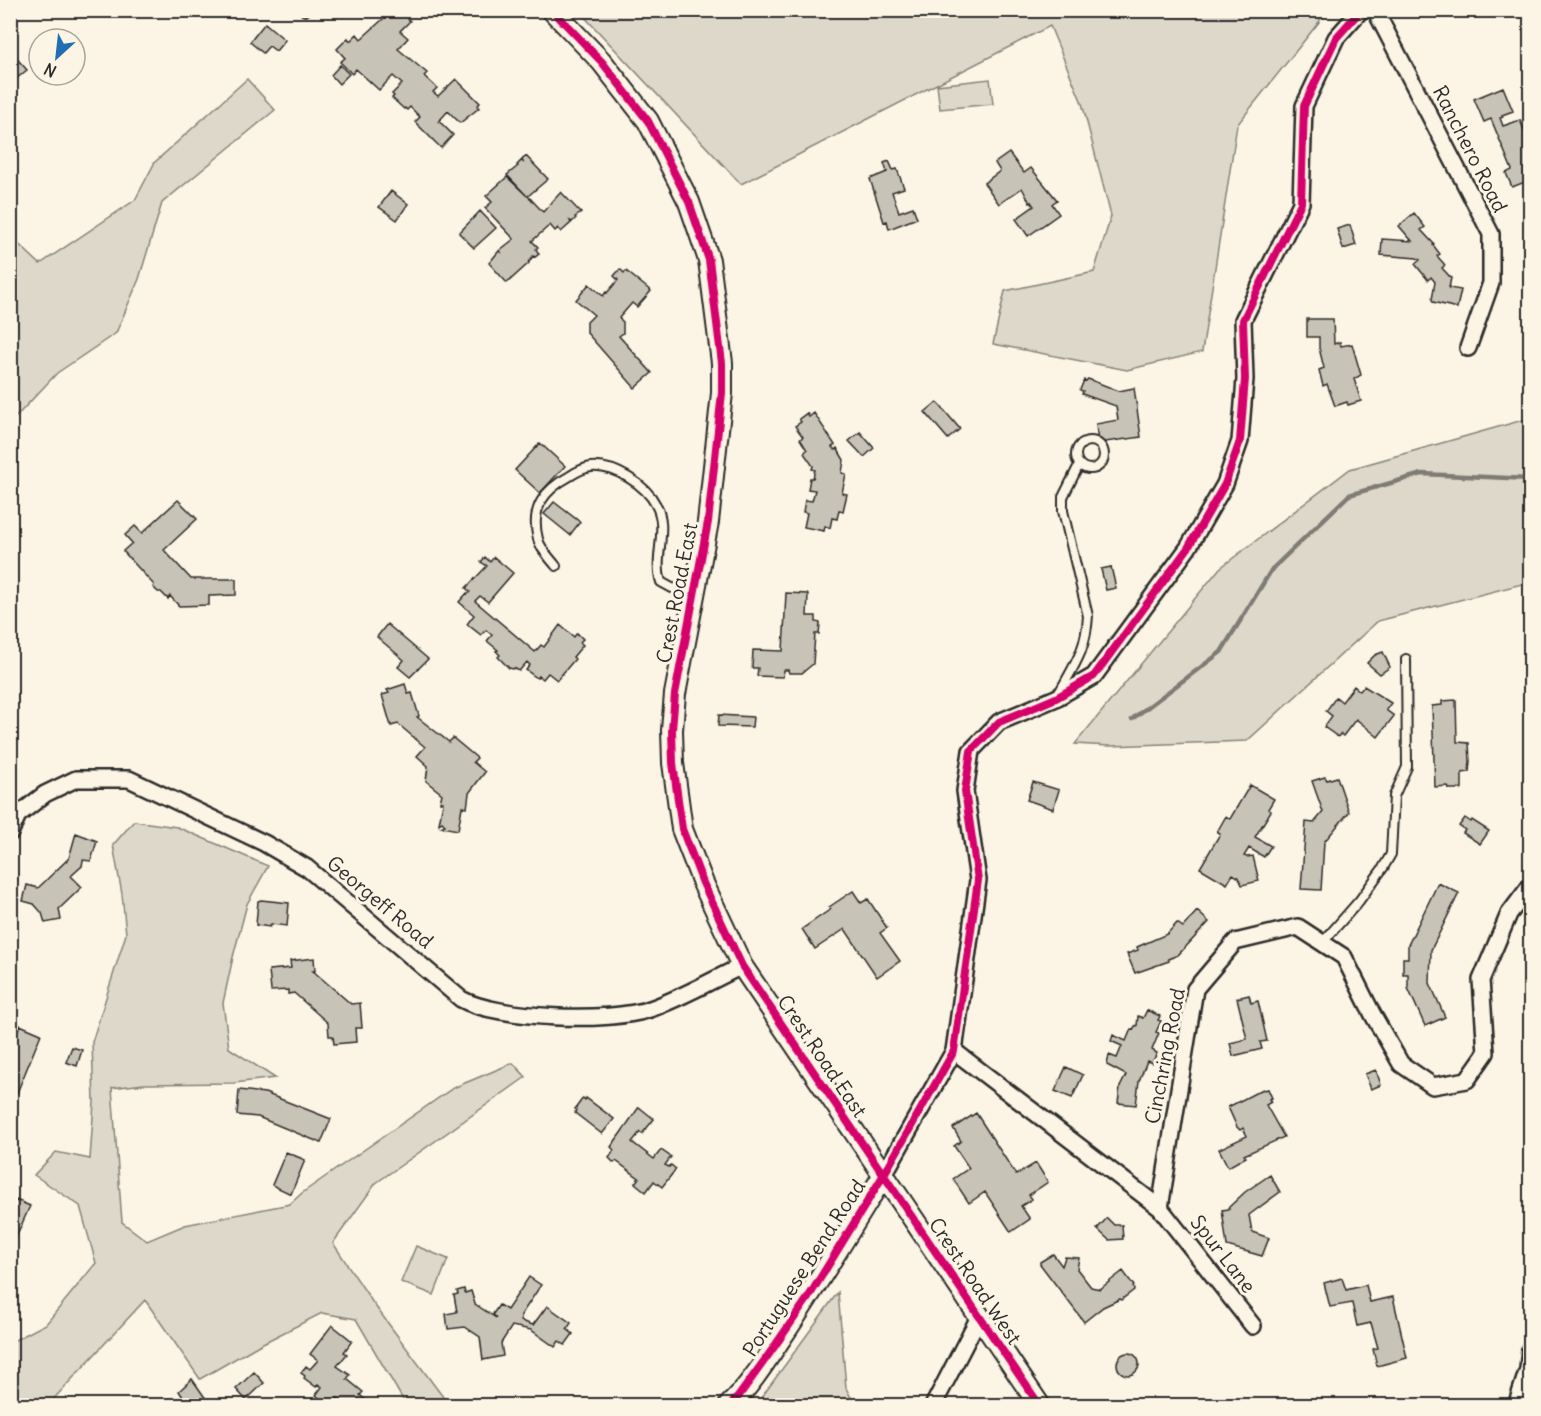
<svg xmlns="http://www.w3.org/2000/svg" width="1541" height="1416" font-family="Delius,sans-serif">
<rect width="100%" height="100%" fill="#fcf5e5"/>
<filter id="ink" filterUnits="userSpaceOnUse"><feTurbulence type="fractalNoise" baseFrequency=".0167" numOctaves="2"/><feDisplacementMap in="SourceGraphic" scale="12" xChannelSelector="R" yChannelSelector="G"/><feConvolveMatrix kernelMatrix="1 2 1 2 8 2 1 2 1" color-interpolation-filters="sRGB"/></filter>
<g filter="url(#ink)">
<path fill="#ded8ca" stroke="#84827a" stroke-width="1.5" d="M579 11H1324L1319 22 1237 125 1202 352 1127 370 993 344 1005 291 1094 272 1111 216 1082 103 1050 26 741 184Z
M247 79 275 110 162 203 139 279 116 333 57 373 11 422V237L40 264 135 200 155 162Z
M990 79 993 104 940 109 937 85Z
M1530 418V582L1378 621 1247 741 1110 746 1075 744 1220 568 1350 469Z
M134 821 177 827 268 866 247 904 233 957 223 1003 229 1048 275 1078 234 1083 144 1084 112 1088 122 1222 147 1241 185 1225 290 1204 302 1193 453 1088 513 1063 526 1077 376 1183 333 1243 373 1303 449 1405H406L356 1319 322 1313 259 1345 200 1379 145 1300 48 1405H11V1342L46 1324 96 1263 80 1206 34 1175 56 1152 90 1159 94 1102 92 1042 126 934 122 894 113 845Z
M416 1246 448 1259 434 1295 401 1282Z
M838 1292 846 1388 855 1405H756Z"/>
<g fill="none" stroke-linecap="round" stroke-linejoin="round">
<path stroke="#7d7b74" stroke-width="4.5" d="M1132 719 1221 652 1272 569 1349 495 1422 474 1530 479"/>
</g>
<path fill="#c8c3b7" stroke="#2b2b2b" stroke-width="1.5" d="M393 10H406L410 15 407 18 410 21 400 31 408 38 398 49 427 73 424 76 437 88 433 92 438 96 456 79 480 103 477 106 479 108 460 123 448 111 439 121 453 135 441 148 415 122 420 117 410 107 407 110 405 108 404 109 392 98 394 96 392 94 402 84 393 76 379 90 356 69 352 74 340 62 345 58 337 49 348 38 350 41 357 34 361 39Z
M265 23 285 40 276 51 269 46 263 53 250 42Z
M10 51 27 70 10 84Z
M340 65 349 74 339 84 331 75Z
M1503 87 1513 111 1502 115 1503 117 1500 118 1503 126 1520 120 1530 145V182V180L1512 187 1506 173 1512 170 1491 119 1484 122 1474 99Z
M1009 153 1024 173 1031 168 1057 200 1052 204 1059 214 1028 236 1016 219 1034 206 1031 202 1030 203 1022 188 999 204 984 183 1000 171 995 163Z
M526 156 548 179 528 196 543 212 561 192 581 213 575 217 576 218 572 222 570 221 571 223 561 232 558 228 555 231 550 225 532 241 538 247 536 249 539 254 535 257 533 256 529 262 528 261 529 263 507 283 489 263 499 251 501 252 500 250 514 239 485 208 492 202 486 196 507 177 527 196 507 175 518 166 517 165 521 161 523 162 522 160Z
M889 161 893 170 897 169 904 188 892 192 899 212 913 207 917 218 889 229 887 221 884 222 870 179 887 172 884 163Z
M391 191 408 204 397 220 379 207Z
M480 211 496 228 474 248 459 233Z
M1414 213 1425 227 1421 230 1434 244 1433 245 1440 254 1437 256 1445 265 1442 268 1451 278 1449 288 1461 290 1457 308 1433 302 1432 300 1435 282 1431 277 1428 280 1415 264 1420 260 1417 258 1381 255 1382 239 1412 241 1399 226Z
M1350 225 1356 245 1343 249 1337 229Z
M620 269 624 273 626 271 651 291 637 307 632 303 619 318 623 322V333L619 336 652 373 635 388 587 333V322L594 315 576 300 589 284 603 296 606 292 607 293 618 280 614 276Z
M1307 319H1333L1334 344 1340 342 1341 346 1352 344 1361 375 1354 379 1361 401 1348 405 1347 402 1335 406 1327 384 1323 386 1319 370 1324 368 1319 348V337H1307Z
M1088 379 1119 391 1134 388 1141 437 1098 443 1096 424 1118 420 1116 406 1082 394 1083 391 1080 390 1084 380 1086 381Z
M937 402 960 429 948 439 925 412Z
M807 413 809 417 814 413 835 445 832 447 835 450 837 448 844 460 842 473 846 474 842 493 847 494 843 511 839 510 837 519 832 518 830 528 825 526 824 531 804 527 807 513 803 512 805 500 812 501 815 490 808 489 810 478H813L815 470 812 469 813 466 804 453 807 450 800 439 803 437 795 426 801 422 799 419Z
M860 432 874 448 864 457 849 441Z
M540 443 565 466 540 493 515 470Z
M178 500 197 519 164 550 191 579H236V595L209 596V605L179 606 170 596 168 599 161 592H158L153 587 154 585 123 551 132 543 125 535 135 526 142 533Z
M554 502 580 522 570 535 544 514Z
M485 557 490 562 494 557 513 573 488 602 480 596 475 601 535 652 541 645 544 647 560 625 574 637 577 633 583 639 580 642 583 645 573 657 575 659 557 680 548 673 543 679 539 676 537 678 526 670 530 665 527 662 519 671 514 668 513 669 509 668 498 657 500 655 496 651 498 650 487 641 492 635 486 630 481 635 467 624 474 615 459 602 467 593 468 594 470 592 466 588 487 566 481 562Z
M1111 567 1116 588 1106 590 1101 569Z
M786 593 808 594 807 616H816V622L820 623 819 634H815L813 664 802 673H789L788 670H784L783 677 757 676 758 668H752L753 650 783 651Z
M387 624 428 659 410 677 398 667 404 660 377 637Z
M1383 652 1390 667 1380 674 1367 663 1375 655Z
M405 684 408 694 412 693 419 716 417 717 449 742 453 738 477 758 473 762 485 772 469 793 467 808 462 807 458 830 441 827 445 825 442 822 439 824 443 802H440L442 794 426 781 428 766 417 756 425 747 398 724 391 726 382 695 389 693 387 690Z
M1354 686 1360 691 1364 686 1391 703 1386 710 1394 716 1378 737 1356 719 1343 736 1340 734 1338 737 1324 727 1332 716 1326 711 1336 697 1342 702Z
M1456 700 1457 742 1469 743 1470 761 1469 772 1462 773V789H1449L1448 786 1435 787 1432 706 1442 705V701Z
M719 715 753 717 752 727 718 726Z
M1325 777 1327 780 1337 777 1349 812 1324 842 1321 890 1301 889 1306 822 1314 823 1323 812 1312 781Z
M1033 782 1059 790 1053 809 1027 800Z
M1250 785 1274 799 1268 809 1271 811 1255 837 1271 846 1264 857 1249 848 1244 856 1247 857 1253 856 1259 881 1242 885 1239 878 1233 874 1227 884 1200 868 1220 834 1217 832 1226 816 1230 819Z
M1465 818 1471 822 1472 820 1489 831 1480 844 1463 833 1465 830 1459 826Z
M76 833 97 841 91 861 83 860 82 866 71 876 82 887 59 909 61 920 45 923 42 913 34 904 23 901 27 885 38 888 69 858Z
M1438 883 1459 893 1431 950 1430 983 1445 1017 1425 1026 1408 988V974H1403V958H1408V945Z
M853 891 861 903 868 899 887 928 880 933 900 961 877 977 845 929 815 949 802 929 831 909 829 907Z
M261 900 289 903 287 926 271 924 270 927 256 925 258 901Z
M1197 911 1209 922 1178 955 1168 959 1169 961 1135 973 1127 954 1138 950 1137 947 1167 934 1177 923 1183 927Z
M314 958 315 971H313L351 1004 360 1003 362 1028H355L356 1042 334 1044 333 1036H329L328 1023 294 993 288 994V990L271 991 269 970 291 968 290 961Z
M1249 995 1251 1003 1258 1001 1267 1041 1260 1042 1262 1049 1233 1056 1230 1043 1247 1039 1237 998Z
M1147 1010 1160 1016 1158 1020 1161 1021 1156 1032 1159 1033 1152 1050 1157 1053 1152 1063 1147 1061 1139 1081 1136 1105 1118 1103 1120 1087 1126 1075 1107 1065 1109 1055 1117 1058 1122 1046 1111 1041 1113 1035 1126 1041 1131 1029 1133 1030 1135 1026H1137L1138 1016 1143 1018Z
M20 1025 41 1034 10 1110V1038L11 1036 15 1037Z
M72 1047 82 1050 77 1066 66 1062Z
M1066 1067 1083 1075 1072 1098 1055 1091Z
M1376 1070 1381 1085 1371 1089 1365 1074Z
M1263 1089 1264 1090 1268 1089 1272 1098 1269 1099 1271 1102 1266 1105 1284 1137 1244 1155 1246 1157 1228 1167 1219 1149 1247 1136 1243 1128 1240 1130 1237 1127 1228 1107Z
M239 1090 265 1093 331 1119 321 1143 258 1117 237 1115Z
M583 1098 585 1100 586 1098 614 1119 602 1134 575 1113 576 1110 575 1109Z
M639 1107 654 1119 642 1134 640 1132 632 1142 654 1159 661 1150 671 1157 665 1165 669 1167 671 1165 676 1169 662 1187 654 1181 646 1192 635 1183 639 1178 616 1161 614 1163 609 1158 614 1150 611 1147Z
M976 1113 1016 1175 1036 1163 1048 1182 1029 1195 1032 1199 1021 1206 1030 1219 1011 1232 985 1192 969 1203 953 1179 969 1168 954 1146 961 1141 953 1128Z
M286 1152 305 1160 291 1194 272 1185Z
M1270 1175 1280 1192 1249 1215 1252 1232 1269 1238 1262 1256 1227 1246 1222 1210 1229 1209 1228 1208 1245 1192Z
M16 1200 30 1206 15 1239 10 1237V1213Z
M1107 1218 1114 1225H1122L1123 1239 1109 1240 1097 1229Z
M1053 1254 1062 1266 1065 1257 1079 1258 1077 1269 1091 1287 1100 1289 1123 1271 1134 1286 1133 1287 1134 1290 1121 1300 1120 1299 1103 1307 1084 1322 1040 1264V1262Z
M529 1277 541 1285 521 1315V1321L533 1325 547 1306 571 1323 567 1329 573 1334 565 1345 559 1341 555 1347 531 1330 512 1326 501 1343 503 1356 483 1360 480 1337 465 1327 448 1329 446 1314 457 1312 454 1295 458 1294 457 1291 464 1289 465 1293 471 1291 475 1304 496 1318 493 1314 499 1305 507 1310Z
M1342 1278 1346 1290 1366 1285 1370 1302 1393 1297 1407 1358 1377 1366 1373 1349 1378 1348 1371 1323 1357 1326 1352 1303 1330 1307 1324 1283Z
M332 1325 352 1341 344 1352 347 1354 337 1366 350 1375 347 1379 363 1392 360 1395 372 1406H340L343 1402 338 1398 332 1406H328L316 1395 322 1387 318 1384 316 1387 304 1378 305 1376 301 1373 306 1366 310 1369 318 1360 310 1354Z
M1117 1364a11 11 0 1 1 22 0a11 11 0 1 1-22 0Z
M254 1372 264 1383 246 1400 236 1389Z
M192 1379 211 1406H189L179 1391Z"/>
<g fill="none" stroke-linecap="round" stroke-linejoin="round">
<defs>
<path id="service" d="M305 11V10
M1076 455a14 14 0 1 1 28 0a14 14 0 1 1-28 0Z
M556 566C550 558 540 549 538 539 530 508 544 490 570 476 576 472 584 468 591 467 615 465 646 485 656 505 669 528 653 558 661 582L672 588 693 591
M1059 693C1075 664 1086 650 1088 616L1063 511V497L1079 465
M1323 942 1359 901 1383 868 1391 854 1394 796 1407 767 1406 659"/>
<path id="minor" d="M1375 10 1491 234V283L1468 348
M10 833 18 815 45 794 76 779H129L264 843 307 868 461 999C497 1019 610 1023 650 1009 682 998 712 980 742 966
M954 1051 1160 1208 1253 1326
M883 1176 954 1051 978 880 965 791 971 751 999 722 1056 698 1094 676 1188 548 1225 484 1240 441 1245 379 1243 320 1301 203 1304 106 1336 38 1361 10
M1160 1208 1195 989 1235 942 1298 927 1344 957 1373 1015 1401 1064 1433 1086 1467 1080 1486 1053 1481 980 1509 914 1530 886
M933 1406 979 1317
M1516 1406 1528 1369 1530 1349"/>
<path id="tertiary" d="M552 10 602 62 648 121 689 202 709 260 722 363V393L708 522 675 694 672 730 673 763 682 829 703 883 742 966 1040 1406
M729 1406C751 1385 768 1357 785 1332 819 1281 851 1228 883 1176"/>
</defs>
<use href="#service" stroke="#2b2b2b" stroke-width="12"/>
<use href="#minor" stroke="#2b2b2b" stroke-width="20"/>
<use href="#tertiary" stroke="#2b2b2b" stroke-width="24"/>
<use href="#service" stroke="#fcf5e5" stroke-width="8"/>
<use href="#minor" stroke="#fcf5e5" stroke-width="15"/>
<use href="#tertiary" stroke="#fcf5e5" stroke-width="20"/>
<defs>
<path id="cycleway" d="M552 10 602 62 648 121 689 202 709 260 722 363V393L708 522 675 694 672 730 673 763 682 829 703 883 742 966 1040 1406
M729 1406 738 1397 772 1350 808 1298 883 1176 954 1051 978 880 965 791 971 751 999 722 1056 698 1094 676 1188 548 1225 484 1240 441 1245 379 1243 320 1301 203 1304 106 1336 38 1361 10"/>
</defs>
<use href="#cycleway" stroke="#fcf5e5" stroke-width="11"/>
<use href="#cycleway" stroke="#d6006c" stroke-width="8"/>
</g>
</g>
<g text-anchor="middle" stroke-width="6" stroke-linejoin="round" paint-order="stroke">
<g font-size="20" fill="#2b2b2b" stroke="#fcf5e5">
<text transform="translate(1470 149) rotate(63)" y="7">Ranchero Road</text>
<text transform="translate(677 593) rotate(-79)" y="7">Crest Road East</text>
<text transform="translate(380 902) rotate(40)" y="7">Georgeff Road</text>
<text transform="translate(822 1056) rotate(56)" y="7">Crest Road East</text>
<text transform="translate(1165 1056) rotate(-79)" y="7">Cinchring Road</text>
<text transform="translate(1223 1254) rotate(52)" y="7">Spur Lane</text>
<text transform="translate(804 1268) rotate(-57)" y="7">Portuguese Bend Road</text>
<text transform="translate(975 1281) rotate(56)" y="7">Crest Road West</text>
</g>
</g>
<rect width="1541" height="1416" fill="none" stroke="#fcf5e5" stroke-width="36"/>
<rect x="18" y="18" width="1505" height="1380" fill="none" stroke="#2b2b2b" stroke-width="2" filter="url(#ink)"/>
<g transform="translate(57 57) rotate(207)"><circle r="28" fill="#fcf5e5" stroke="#a8a49b" stroke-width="1.5"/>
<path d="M0-4.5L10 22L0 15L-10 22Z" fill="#1f6fb2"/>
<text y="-9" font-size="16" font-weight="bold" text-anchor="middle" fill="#2b2b2b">N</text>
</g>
</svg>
